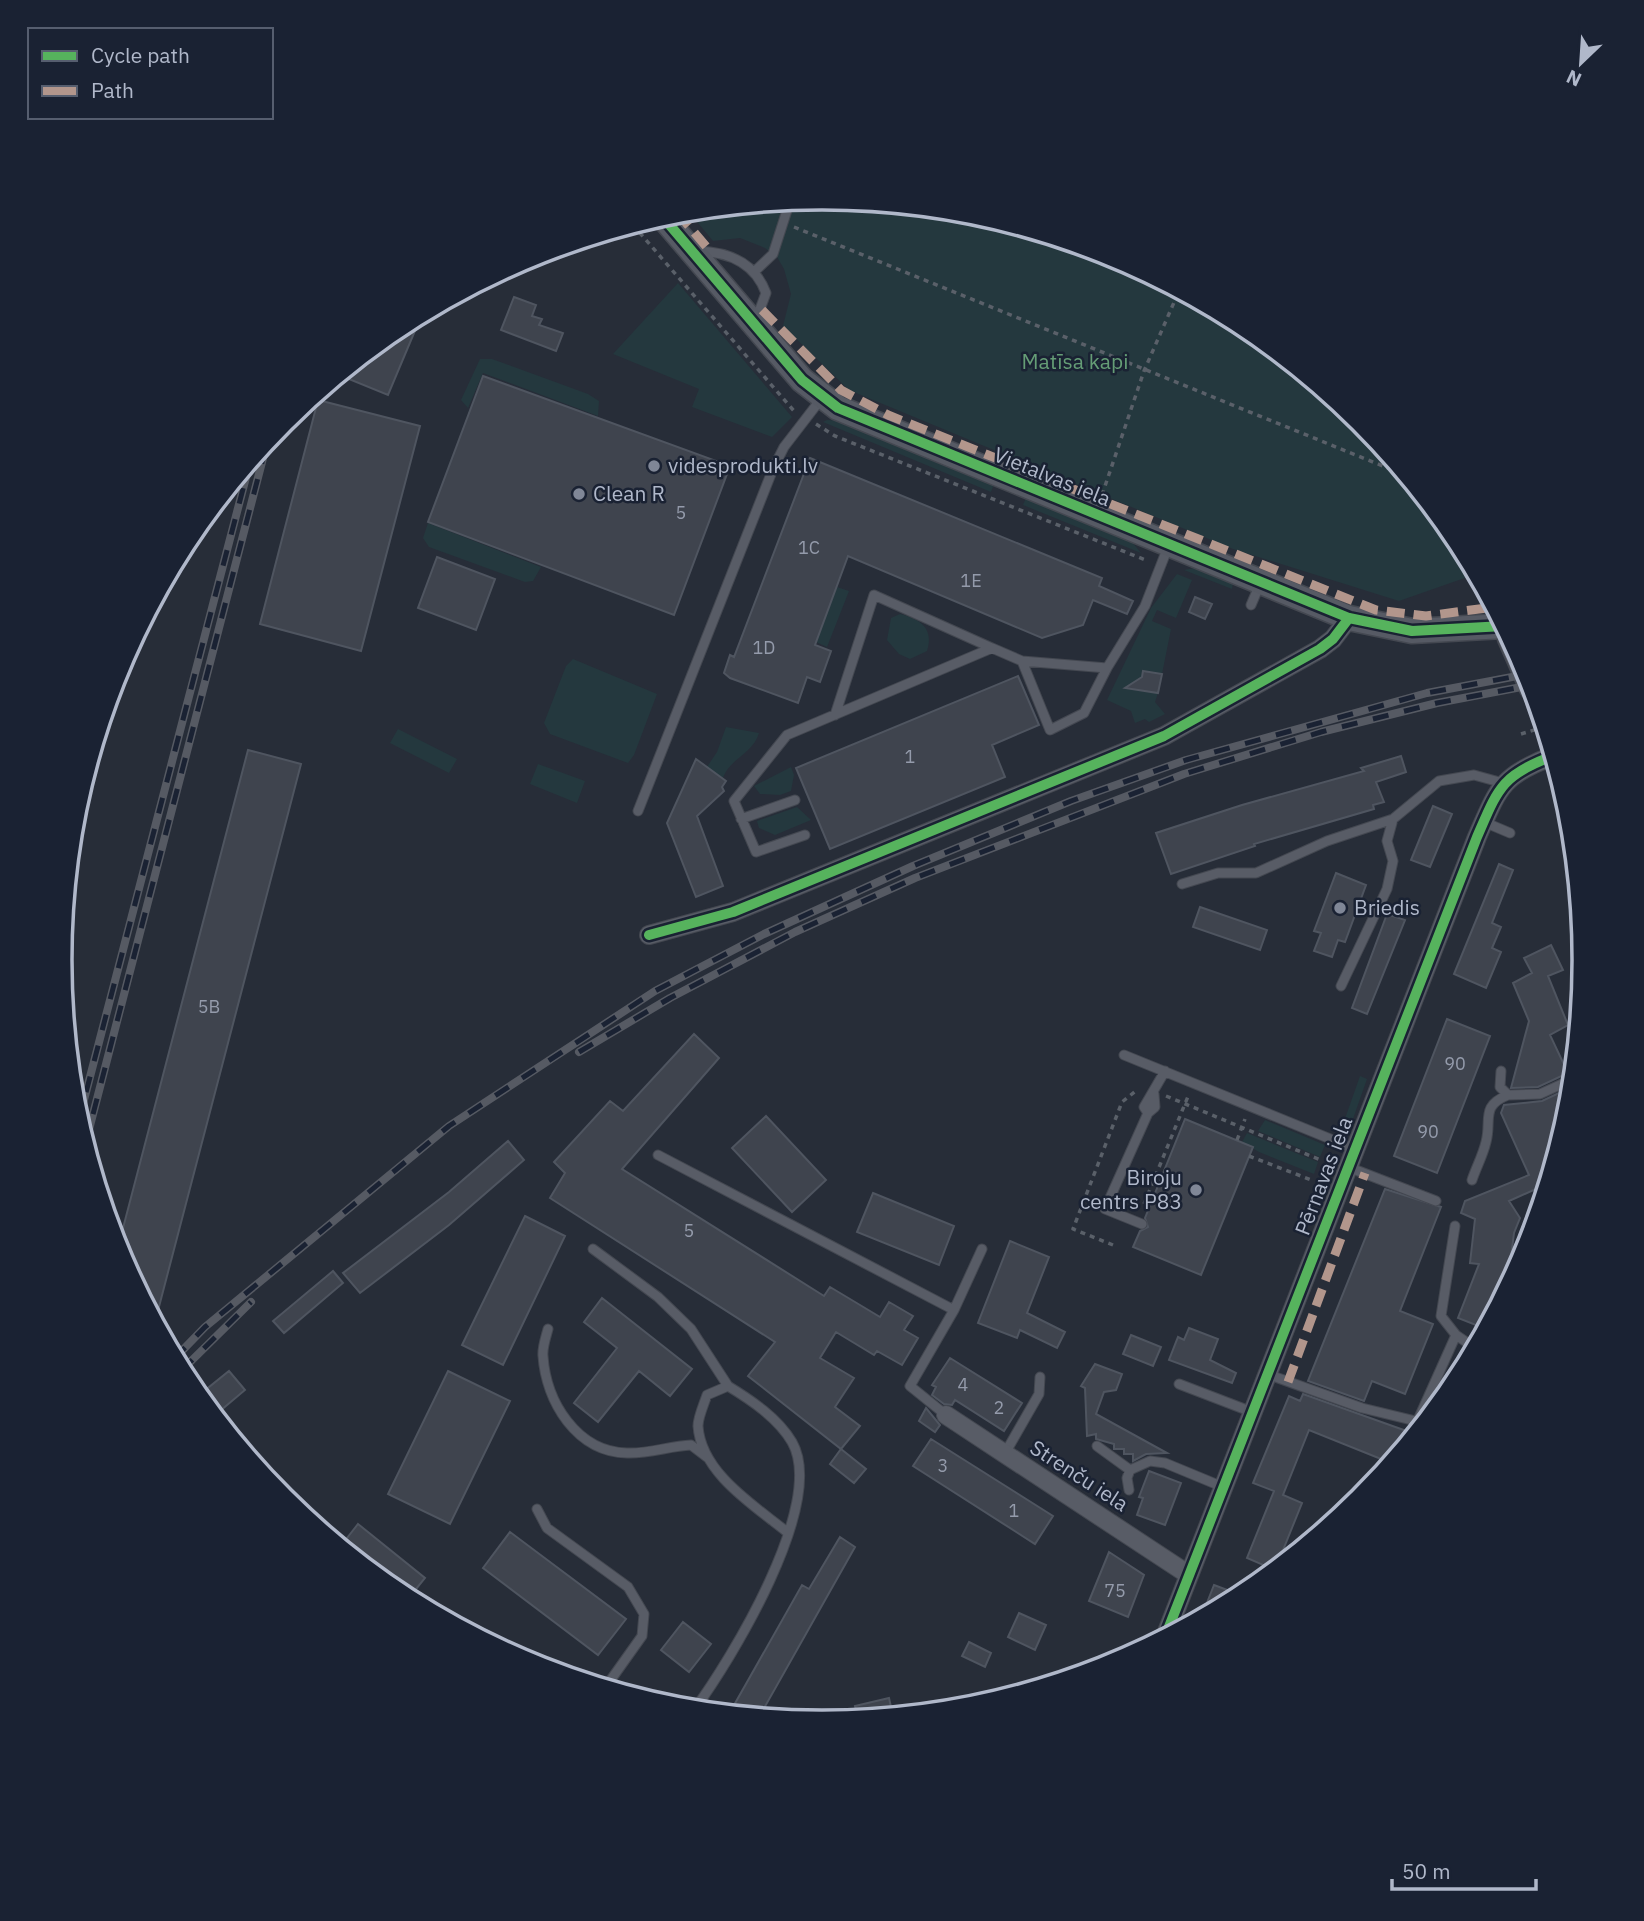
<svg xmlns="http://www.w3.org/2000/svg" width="1644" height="1921" font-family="'IBM Plex Sans',sans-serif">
<rect width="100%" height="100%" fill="#272d38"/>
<path fill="#24383e" d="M822 198 971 213 1114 256 1246 327 1361 422 1456 537 1476 574 1399 601 1233 549 849 390 783 326 791 294 784 269 777 257 765 248 740 238 713 241 688 211Z
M678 283 792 417 772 437 692 407 699 389 613 354Z
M480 359H492L588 394 599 401 598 416 483 373 468 408 461 400Z
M827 420 841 421 994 484 991 492 823 422Z
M1026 498 1132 542 1141 553 1023 505Z
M428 523 541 567 533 581 525 582 429 547 423 538Z
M1194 568 1233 583 1232 589 1184 570Z
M1177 574 1192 580 1176 618 1157 610 1152 621 1171 629 1162 674 1143 671 1140 690 1158 693 1155 702 1165 714 1149 722 1145 719 1135 723 1131 711 1107 700 1151 608Z
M837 587 849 591 827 647 816 642Z
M900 614C921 619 934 629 927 651L910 659 899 654 887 640 891 618Z
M573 659 657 694 634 755 628 763 550 734 544 723 566 666Z
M726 727 759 733C753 754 729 759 723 778L707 767 717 752Z
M398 729 457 759 449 773 390 743Z
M538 764 585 781 577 803 530 784Z
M791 767 794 775 791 791 780 795 760 794 754 786Z
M797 807 811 820 775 835 759 828 757 821Z
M1360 1076 1367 1079 1348 1133 1341 1130Z
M1265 1120 1325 1145 1320 1157 1258 1131Z
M1247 1133 1318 1162 1314 1174 1259 1152 1242 1142Z"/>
<path fill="#3f444e" stroke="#4f5560" stroke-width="2" d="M514 297 536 305 532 316 542 319 539 325 563 333 556 351 501 330Z
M422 314 388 395 339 375 399 326Z
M483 376 730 466 674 615 428 522Z
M318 400 420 426 361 651 260 624Z
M810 458 1102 578 1099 586 1133 601 1127 614 1093 600 1083 625 1042 638 848 556 815 645 831 651 820 682 807 677 798 703 730 678 724 673 730 655 734 657Z
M437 557 495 579 476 630 418 608Z
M1195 597 1212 604 1205 619 1189 612Z
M1143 671 1162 674 1158 693 1125 688 1142 677Z
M1018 676 1039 725 992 745 1005 777 830 849 796 768Z
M248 750 301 764 155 1322 117 1251Z
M1401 756 1406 772 1376 782 1384 802 1373 805 1374 809 1254 844 1255 846 1171 874 1156 833 1242 805 1364 771 1361 768Z
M696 759 726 781 722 787 724 791 697 816 723 886 696 897 667 823Z
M1433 806 1452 814 1430 867 1411 860Z
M1499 864 1513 870 1492 923 1501 927 1492 948 1501 952 1486 988 1454 974Z
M1336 873 1366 885 1345 942 1338 940 1332 957 1314 951 1321 933 1314 931Z
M1200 907 1267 930 1260 950 1193 927Z
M1387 914 1405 920 1367 1014 1352 1008Z
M1551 945 1563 970 1548 976 1568 1025 1550 1035 1568 1073 1538 1087 1511 1088 1529 1021 1513 983 1532 973 1524 958Z
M1447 1019 1490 1036 1437 1173 1394 1156Z
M694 1034 719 1058 622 1169 824 1296 830 1287 880 1317 889 1302 913 1316 904 1330 918 1338 902 1365 877 1351 874 1355 836 1332 820 1358 854 1378 835 1407 860 1426 841 1449 748 1376 775 1342 550 1198 565 1173 554 1162 610 1101 623 1111Z
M1572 1087 1570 1110 1547 1184 1509 1201 1520 1218 1514 1233 1507 1288 1486 1329 1458 1318 1479 1264 1470 1263 1475 1219 1461 1213 1465 1201 1529 1175 1501 1113 1504 1105 1542 1101Z
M766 1116 826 1180 792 1212 732 1148Z
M1185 1119 1253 1147 1201 1275 1133 1247 1140 1231 1148 1227 1145 1218Z
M508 1141 524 1160 449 1225 360 1293 343 1273 449 1192Z
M1385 1189 1441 1207 1400 1311 1433 1324 1405 1394 1372 1381 1364 1401 1308 1381Z
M873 1193 954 1226 939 1265 857 1232Z
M525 1216 565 1236 503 1365 462 1345Z
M1010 1241 1049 1257 1027 1313 1065 1332 1057 1348 1020 1330 1017 1338 978 1323Z
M333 1271 343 1283 284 1333 273 1321Z
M602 1298 692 1369 670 1396 639 1371 598 1422 574 1403 617 1348 584 1322Z
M1189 1328 1218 1339 1210 1360 1236 1373 1232 1383 1169 1360 1178 1337 1184 1340Z
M1131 1335 1161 1347 1153 1366 1123 1354Z
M950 1358 1022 1403 1004 1431 955 1400 952 1405 944 1404 932 1395 936 1387 932 1385Z
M1095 1364 1122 1374 1116 1390 1104 1392 1096 1414 1167 1453 1146 1454 1133 1461V1454H1124V1449H1114V1444L1096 1439V1434L1087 1436 1085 1388 1081 1386Z
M229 1371 245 1390 214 1416 198 1396Z
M448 1371 510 1401 450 1524 388 1494Z
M1303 1394 1415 1434 1391 1463 1309 1430 1283 1495 1302 1503 1275 1570 1247 1558 1274 1491 1253 1483 1289 1396 1300 1401Z
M926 1408 940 1425 935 1432 919 1421Z
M931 1439 1053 1516 1035 1544 913 1466Z
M841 1449 866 1469 854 1483 830 1464Z
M1149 1471 1181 1483 1165 1525 1137 1515 1143 1498 1139 1497Z
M358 1524 425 1578 408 1599 340 1547Z
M510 1532 626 1619 598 1655 483 1568Z
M840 1537 855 1547 759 1717 729 1714 802 1585 809 1589Z
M1109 1552 1144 1575 1128 1617 1089 1601Z
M1214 1585 1243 1596 1201 1618Z
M1019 1613 1046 1625 1035 1650 1008 1637Z
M683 1622 711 1644 689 1672 661 1650Z
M969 1642 991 1653 985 1667 962 1656Z
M889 1698 893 1716 858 1719 855 1706Z"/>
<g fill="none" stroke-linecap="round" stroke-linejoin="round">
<defs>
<path id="lane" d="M698 251C729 252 755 263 766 293L756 320
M754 272 773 254 790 201
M1251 605 1260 584
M1022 661 1050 730 1084 713 1107 668
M835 715 874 595 992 648
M638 811 773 469 784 447 821 399
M741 819 795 800
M1484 822 1510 833
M805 835 756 852 734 801 787 735 992 648 1022 661 1107 668 1145 606 1168 547
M1182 884 1218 873H1256L1327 841 1393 819
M1341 986 1387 889 1393 861 1387 841 1393 819 1439 781 1474 775 1503 783
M1124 1055 1355 1149
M1501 1071 1500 1087 1508 1095 1540 1094 1573 1079
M1148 1113 1144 1107 1165 1071
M658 1155 954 1310 910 1386 946 1415
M1348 1167 1436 1201
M1472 1180C1476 1168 1483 1155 1486 1142 1492 1120 1480 1106 1508 1095
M1142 1224 1105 1209 1148 1113 1155 1107 1154 1094
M1455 1226 1441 1316 1456 1335 1475 1348
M593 1249 658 1297 691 1329 728 1386
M954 1310 982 1249
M548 1329C546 1337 542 1348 543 1356 546 1402 577 1452 627 1453 649 1454 669 1446 691 1445L708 1458
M1267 1374 1362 1408 1424 1423
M1179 1384 1252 1412
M1417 1422 1456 1335
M1097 1446 1130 1470 1150 1461 1165 1463 1223 1487
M1004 1455 1039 1394 1040 1377
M1129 1490 1127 1478 1130 1470
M537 1509 547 1528 628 1587 644 1614 642 1636 605 1688
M694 1710C731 1660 827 1503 792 1442 778 1418 751 1400 728 1386L707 1395C704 1404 698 1417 698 1426 701 1473 755 1506 787 1532"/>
<path id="street" d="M649 935 733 912 1164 736 1320 649 1333 639 1349 618
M946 1415 1189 1575
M1165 1637 1477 837C1498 789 1501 775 1553 756"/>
<path id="secondary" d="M662 216 802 380 838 408 1349 618 1412 631 1504 626
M1510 638 1532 688"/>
</defs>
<use href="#lane" stroke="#444851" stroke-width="11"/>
<use href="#street" stroke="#444851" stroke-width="20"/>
<use href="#secondary" stroke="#444851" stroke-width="27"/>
<path stroke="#5a6069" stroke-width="3.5" stroke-dasharray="5 5" stroke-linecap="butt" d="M633 225 794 411
M794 227 1405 475
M816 424 835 436 1148 561
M1102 495 1144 371 1179 291
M1521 734 1544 727
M1166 1096 1323 1161
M1237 1140 1245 1119
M1249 1156 1314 1181
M1144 1204 1189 1094
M1113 1245 1073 1229 1122 1102 1137 1090"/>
<use href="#lane" stroke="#585c66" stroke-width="9"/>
<use href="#street" stroke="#585c66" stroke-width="18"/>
<use href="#secondary" stroke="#565a64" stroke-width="24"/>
<defs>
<path id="rail" d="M579 1052 670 998 795 932 915 878 1184 774 1321 732 1437 703 1532 685
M78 1123 250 462
M85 1145 268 439
M174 1359 205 1327 449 1126 655 991 764 934 913 866 1071 801 1186 760 1427 693 1528 674
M181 1371 251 1302"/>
</defs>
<use href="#rail" stroke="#565a63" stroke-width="8"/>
<use href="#rail" stroke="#1a2233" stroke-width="5" stroke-dasharray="16" stroke-linecap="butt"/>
<path stroke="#b2968c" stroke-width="9" stroke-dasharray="18 9" stroke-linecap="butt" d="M677 212 710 251
M762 310 841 390 888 415 1376 610 1426 616 1494 607
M1288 1382 1365 1173"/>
<defs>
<path id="cycleway" d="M662 216 802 380 838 408 1349 618 1412 631 1504 626
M649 935 733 912 1164 736 1320 649 1333 639 1349 618
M1165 1637 1477 837C1498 789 1501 775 1553 756"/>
</defs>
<use href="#cycleway" stroke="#1a2233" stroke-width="15"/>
<use href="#cycleway" stroke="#56b35d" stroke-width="10"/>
</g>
<g fill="#808797" stroke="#1a2233" stroke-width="2.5">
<circle cx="654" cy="466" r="7"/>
<circle cx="579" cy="494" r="7"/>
<circle cx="1340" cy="908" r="7"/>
<circle cx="1196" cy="1190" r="7"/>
</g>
<g text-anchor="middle" stroke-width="5" stroke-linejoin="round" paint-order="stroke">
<g font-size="18" fill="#949bab">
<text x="681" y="519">5</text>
<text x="809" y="554">1C</text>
<text x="971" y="587">1E</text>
<text x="764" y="654">1D</text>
<text x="910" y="763">1</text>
<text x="209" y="1013">5B</text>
<text x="1455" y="1070">90</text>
<text x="1428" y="1138">90</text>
<text x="689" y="1237">5</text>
<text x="963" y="1391">4</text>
<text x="999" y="1414">2</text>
<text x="943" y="1472">3</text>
<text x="1014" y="1517">1</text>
<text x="1115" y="1597">75</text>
</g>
<g font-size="21" fill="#659d76" stroke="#1a2233">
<text x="1075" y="369">Matīsa kapi</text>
</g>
<g font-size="21" fill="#b0b8ca" stroke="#1a2233" text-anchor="start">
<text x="668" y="473">videsprodukti.lv</text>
<text x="593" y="501">Clean R</text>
<text x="1354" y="915">Briedis</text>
<text x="1182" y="1185" text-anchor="end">Biroju<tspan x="1182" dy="24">centrs P83</tspan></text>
</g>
<g font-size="21" fill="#b0b8ca" stroke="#1a2233">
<text transform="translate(1052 477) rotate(22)" y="7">Vietalvas iela</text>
<text transform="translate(1324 1176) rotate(-69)" y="7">Pērnavas iela</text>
<text transform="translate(1079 1476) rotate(33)" y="7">Strenču iela</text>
</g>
</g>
<path d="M0 0H1644V1921H0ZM72 960a750 750 0 1 1 1500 0a750 750 0 1 1-1500 0Z" fill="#1a2233" fill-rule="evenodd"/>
<path fill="none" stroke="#b0b8ca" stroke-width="3.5" d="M72 960a750 750 0 1 1 1500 0a750 750 0 1 1-1500 0Z"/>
<rect x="28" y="28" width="245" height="91" fill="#1a2233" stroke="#565e6f" stroke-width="2"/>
<rect x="42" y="51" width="35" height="10" fill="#56b35d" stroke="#565e6f" stroke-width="2"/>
<text x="91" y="63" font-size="21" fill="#b0b8ca">Cycle path</text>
<rect x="42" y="86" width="35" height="10" fill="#b2968c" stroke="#565e6f" stroke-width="2"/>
<text x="91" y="98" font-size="21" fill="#b0b8ca">Path</text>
<g transform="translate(1581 63) rotate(205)" stroke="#1a2233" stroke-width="5" paint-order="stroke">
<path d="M0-5L12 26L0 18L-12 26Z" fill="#b0b8ca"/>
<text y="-10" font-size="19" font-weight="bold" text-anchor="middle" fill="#b0b8ca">N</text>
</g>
<path d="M1392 1879v10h144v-10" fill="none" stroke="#b0b8ca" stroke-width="3.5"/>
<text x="1402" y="1879" font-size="21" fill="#b0b8ca" stroke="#1a2233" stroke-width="5" paint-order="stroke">50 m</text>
</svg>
